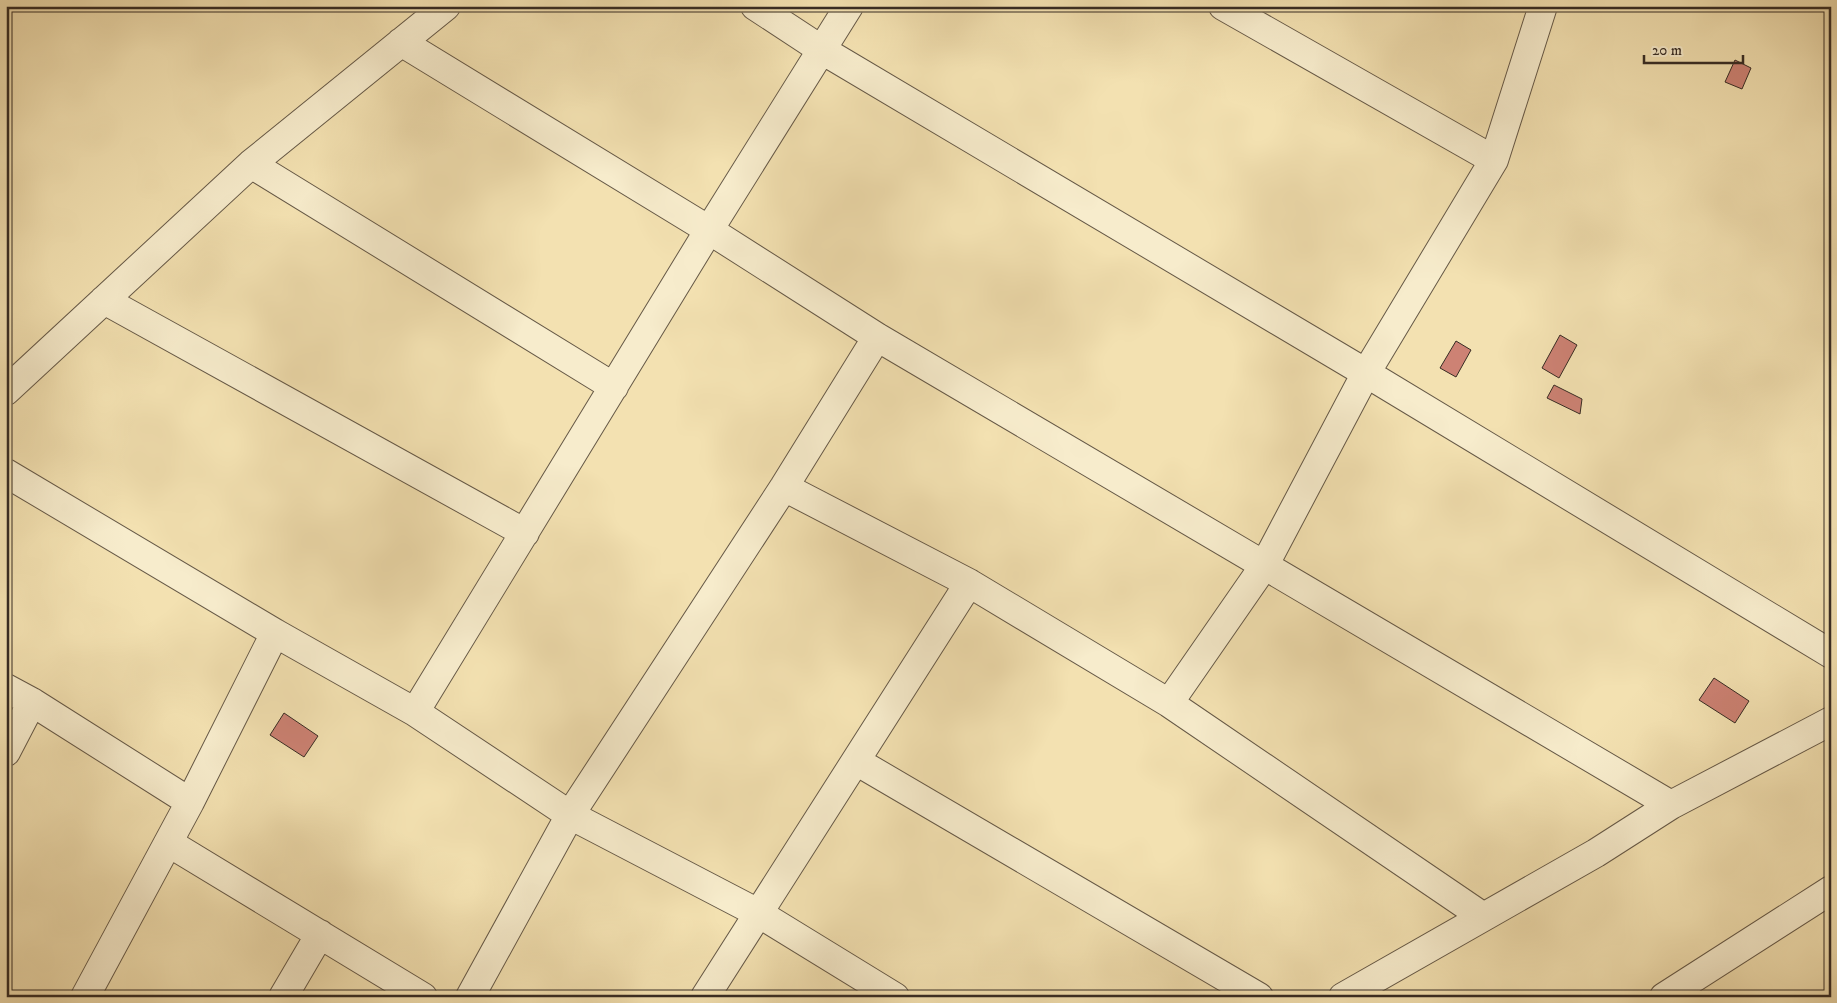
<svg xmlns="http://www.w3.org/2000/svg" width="1837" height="1003" font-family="'IM FELL DW Pica',serif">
<rect width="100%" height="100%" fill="#f3e1b1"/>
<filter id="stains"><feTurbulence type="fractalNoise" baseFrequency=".004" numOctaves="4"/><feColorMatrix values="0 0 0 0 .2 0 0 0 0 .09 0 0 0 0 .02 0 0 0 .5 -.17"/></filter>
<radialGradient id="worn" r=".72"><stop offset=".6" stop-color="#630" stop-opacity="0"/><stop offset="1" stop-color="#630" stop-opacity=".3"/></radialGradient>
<path fill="#cd8274" stroke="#372c24" d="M1735 60 1751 68 1742 89 1725 82Z
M1560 335 1577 345 1559 378 1542 368Z
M1456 341 1471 350 1456 377 1440 368Z
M1554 385 1582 399 1580 414 1547 398Z
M1714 678 1749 701 1735 723 1699 700Z
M284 713 318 736 304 757 270 735Z"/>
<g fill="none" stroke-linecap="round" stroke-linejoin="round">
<defs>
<path id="street" d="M755 6 822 50 1366 373 1831 654
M1223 6 1494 160
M401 42 709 230 877 337 1671 805
M251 164 614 387
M104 300 525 533
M6 391 251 164 446 6
M6 473 275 633 415 712 570 815 758 913 895 997
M784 487 969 583 1169 703 1482 916
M6 688 32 702 190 802
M1169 703 1264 566 1366 373 1494 160 1543 6
M415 712 709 230 849 6
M6 752 32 702
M856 761 1259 997
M169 843 423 997
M85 997 190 802 275 633
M283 997 320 934
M470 997 570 815 784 487 877 337
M705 997 969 583
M1343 997 1596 853 1671 805 1831 721
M1664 997 1831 890"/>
</defs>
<use href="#street" stroke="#665947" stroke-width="30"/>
<use href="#street" stroke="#f7eccc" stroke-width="28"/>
</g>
<rect width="1837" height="1003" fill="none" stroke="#f3e1b1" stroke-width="25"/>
<rect x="8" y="8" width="1822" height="988" fill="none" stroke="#372c24" stroke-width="2.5"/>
<rect x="12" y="12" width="1812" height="978" fill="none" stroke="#372c24"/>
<path d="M1644 55v8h99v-8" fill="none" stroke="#372c24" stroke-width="2.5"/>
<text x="1652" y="55" font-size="15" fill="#372c24" stroke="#f7eccc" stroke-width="4" paint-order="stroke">20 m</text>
<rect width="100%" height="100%" filter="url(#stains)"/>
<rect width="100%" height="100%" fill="url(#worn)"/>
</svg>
